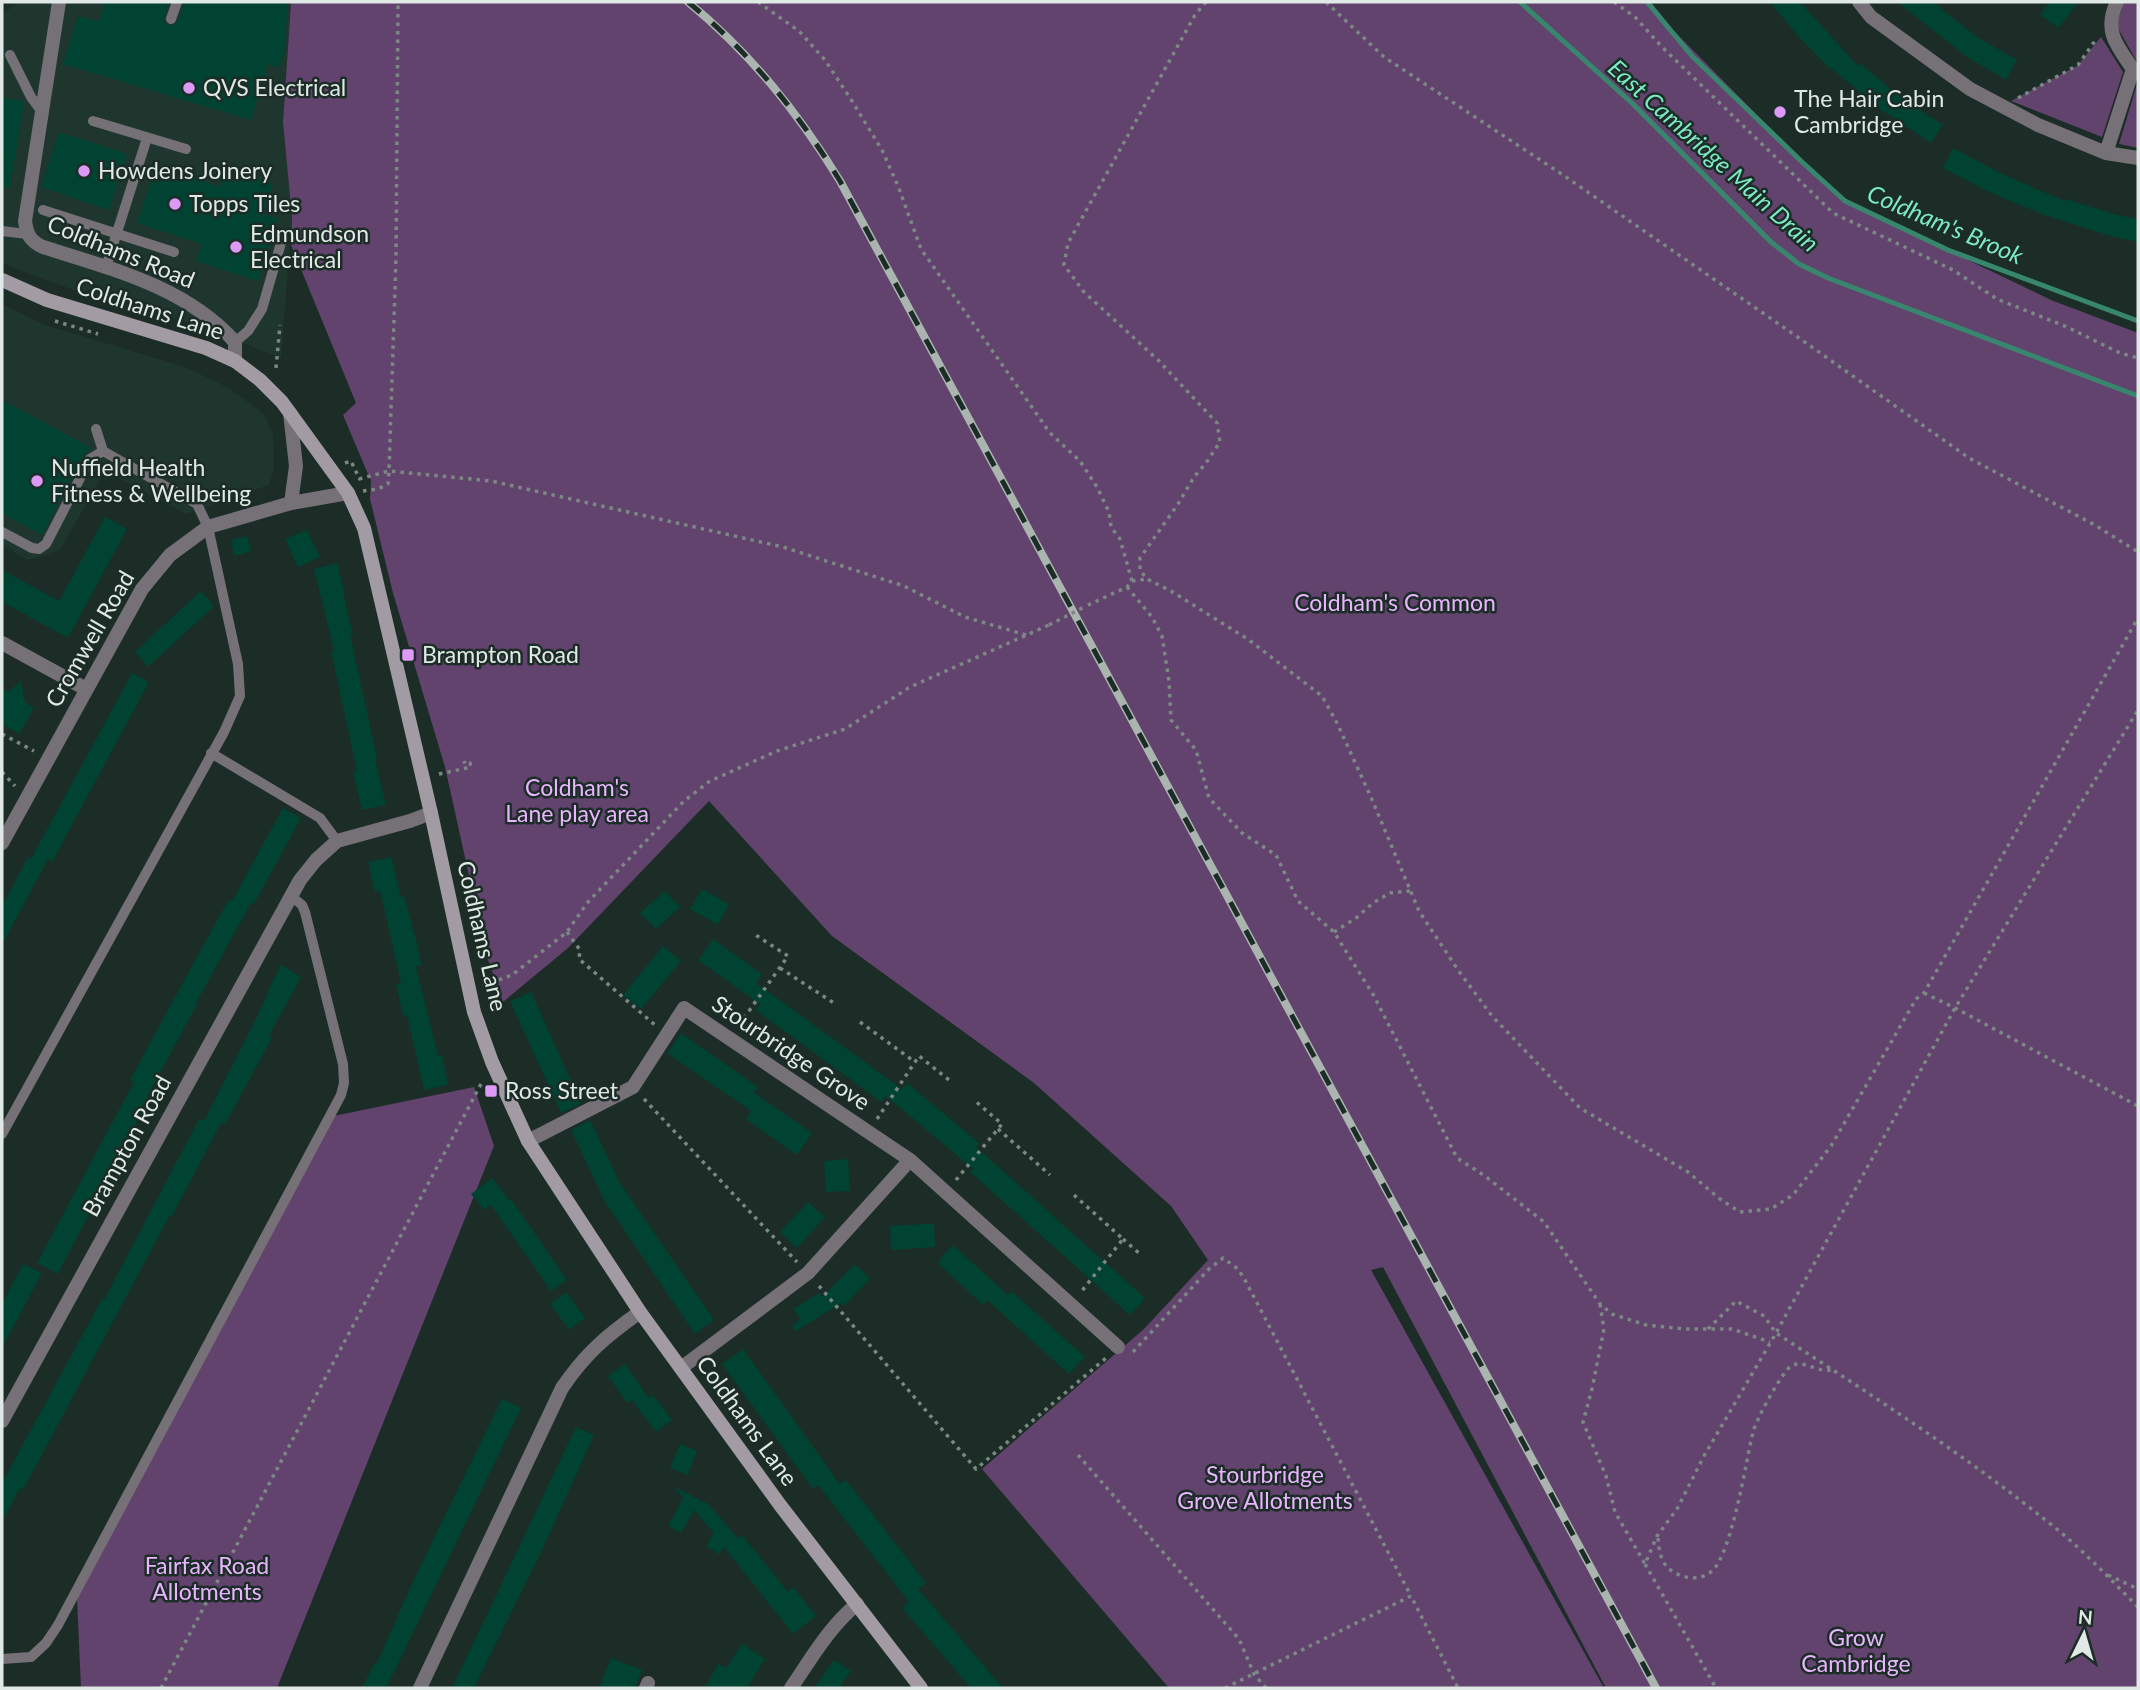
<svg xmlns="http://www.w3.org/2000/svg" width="2140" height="1690" font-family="Lato,sans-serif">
<rect width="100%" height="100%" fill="#1c2c26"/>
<path fill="#1e362e" d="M19 2H291L283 123 292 217 281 358 197 325 101 300 16 269 2 262V14Z
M2 304 42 324 185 367 229 388 264 414 273 433 274 468 269 485 186 514 105 471 60 550 28 560 2 545Z"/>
<path fill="#62436d" d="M291 2H1651L1673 30 1839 198 2051 300 2138 333V1688H1606L1383 1267 1371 1270 1604 1688H1169L982 1469 1144 1329 1208 1260 1171 1206 1034 1083 832 936 709 801 568 948 503 1002 487 957 445 767 393 593 370 499 371 481 343 415 356 403 291 245 292 217 283 123Z
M2124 2H2138V59L2136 60 2116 25Z
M2101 37 2123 72 2102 137 2011 101 2077 66Z
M2138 81V148L2119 144Z
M474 1087 494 1146 277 1688H81L77 1598 334 1116Z"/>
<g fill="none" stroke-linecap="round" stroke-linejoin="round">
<path stroke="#39866e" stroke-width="5" d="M1520 2 1633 104 1771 242 1799 264 1828 278 2138 396
M1647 2 1692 56 1801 161 1845 201 1948 250 2138 321"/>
</g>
<path fill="#004333" d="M105 2H169L164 20 166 24 172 26 178 21 184 2H288L284 52 279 68 268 64 251 120 63 64 78 16 99 22Z
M1770 2H1800L1858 66 1860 63 1907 103 1908 102 1943 125 1931 143 1880 109 1831 68 1830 69 1797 35Z
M1897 2H1933L1977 37 2017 60 2006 80 1967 57Z
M2050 2H2078L2059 28 2040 15Z
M2 98 24 101 10 188 2 187Z
M59 132 127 154 109 210 41 187Z
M1953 148 2004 175 2065 201 2066 199 2117 215 2138 219V242L2110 236 2042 214 1987 191 1943 168Z
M156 166 220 187 226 168 273 184 263 214 278 219 258 281 196 261 202 244 137 223Z
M2 400 91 448 83 456 42 535 2 513Z
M105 517 127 529 68 638 2 602V570L59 601Z
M307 530 320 557 298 567 285 539Z
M247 536 251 551 234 556 231 540Z
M337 563 345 593H343L353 634H350L377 758 375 759 386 805 362 810 353 772 357 771 331 651H334L314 569Z
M201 591 214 606 148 667 135 652Z
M132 673 149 682 52 862 48 859 2 945V906L28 857 31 859Z
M21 681 25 702 34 708 19 734 2 724V688L8 692Z
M283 808 301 818 254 904 251 903 196 1003 197 1004 147 1097 149 1098 58 1274 37 1263 134 1082 130 1080 181 986 229 899 232 901Z
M391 857 401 897 404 896 415 936 422 965 416 967 438 1056 442 1055 448 1085 424 1090 407 1015 403 1016 396 984 401 983 386 916 380 891 375 892 368 862Z
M702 889 729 904 718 925 690 909Z
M665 891 680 907 656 929 640 913Z
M713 939 762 974 756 983 902 1089 907 1083 979 1143 976 1147 1145 1298 1130 1315 970 1172 973 1169 904 1111 885 1096 881 1102 756 1010 760 1004 698 960Z
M663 946 681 961 641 1009 623 995Z
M281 965 301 977 269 1036 272 1038 225 1124 221 1123 172 1216 170 1215 23 1490 20 1488 2 1522V1483L102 1299 104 1300 199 1119 204 1121 255 1021 269 991 268 990Z
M531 992 581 1103 561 1113 510 1001Z
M681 1033 758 1087 754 1093 812 1133 797 1155 746 1119 751 1111 667 1053Z
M590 1120 620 1183 714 1320 695 1334 605 1202 571 1130Z
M848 1159 850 1191 826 1192 824 1161Z
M492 1178 509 1200 511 1199 567 1280 551 1291 491 1205 484 1210 471 1194Z
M808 1202 825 1217 797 1248 780 1232Z
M926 1224H934L935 1247 891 1250 890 1226Z
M953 1245 1008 1295 1011 1291 1085 1357 1069 1374 987 1300 983 1305 940 1265V1259Z
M23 1264 42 1273 2 1348V1304Z
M855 1264 870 1279 844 1306 841 1303 796 1331 792 1326 800 1319 793 1309 819 1293 822 1297Z
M566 1292 585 1318 569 1330 550 1304Z
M743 1349 840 1484 846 1480 926 1583 918 1589 1003 1688H971L902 1608 909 1602 818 1485 813 1489 722 1364Z
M625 1364 649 1398 653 1395 672 1420 656 1432 632 1400 627 1403 608 1376Z
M502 1399 521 1408 398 1664 386 1688H362L374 1664 376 1665 415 1577Z
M576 1427 594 1435 543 1548 474 1688H452Z
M680 1444 697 1451 688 1475 670 1468Z
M675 1487 708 1504 738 1538 742 1535 788 1592 793 1587 816 1616 793 1634 724 1547 719 1554 706 1546 714 1533 694 1510 681 1533 668 1526 683 1498Z
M742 1644 765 1659 747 1688H705L718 1664 726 1668Z
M611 1658 642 1670 635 1688H599Z
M834 1660 851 1671 839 1688H814Z"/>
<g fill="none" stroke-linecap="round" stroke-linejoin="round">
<path stroke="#7b8883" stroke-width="3.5" stroke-dasharray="3.5 5" stroke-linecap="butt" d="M758 2 799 31 825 60 852 101 882 150 898 186 921 249 1050 433 1080 461 1097 487 1109 512 1111 527 1120 539 1132 581 1127 587 1086 606
M1206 2 1195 15 1068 243 1064 265 1084 292 1158 360 1217 423 1220 442 1206 463 1194 477 1178 504 1140 558V570L1147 579 1171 591 1249 640 1322 696 1337 723 1370 795 1419 911 1458 970 1492 1016 1580 1108 1688 1172 1720 1199 1740 1212 1771 1209 1793 1195 1831 1146 1916 999 1924 993 2138 618
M1326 2 1384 57 1566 177 1799 338 1969 458 2095 525 2138 552
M1614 2 1635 17 1662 47 1833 213 1953 270 1997 299 2067 327 2120 353 2138 358
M2018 98 2078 65 2097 38
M55 321 98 334
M276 368 280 325
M345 463 351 461 360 480
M359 479 389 471 491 481 783 547 904 586 965 617 1026 635
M363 491 378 489 388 484 389 471 396 259 398 2
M1132 581 1147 579
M1127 587 1152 617 1162 636 1169 681 1171 720 1196 750 1209 798 1242 833 1276 855 1298 901 1334 932 1374 996 1457 1158 1485 1176 1544 1222 1600 1304 1612 1314 1646 1325 1685 1329H1732L1770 1342
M2 734 34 751
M2 772 15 786
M439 774 471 767 470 763 465 764 464 761
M567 932 580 950 579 959 655 1025
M1334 932 1356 918 1373 903 1390 893 1410 891
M780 968 837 1005
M483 986 512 975 567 932 587 903 684 801 710 781 777 751 845 729 910 687 1049 625
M1924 993 1955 1008 2138 1106
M860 1022 915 1062
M739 1025 788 956 754 934
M644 1099 797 1262
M877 1119 919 1056 949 1080
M998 1129 1050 1175
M956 1180 1002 1124 974 1100
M1074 1195 1123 1239 1081 1292
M1123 1239 1140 1254
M819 1286 976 1469 1106 1358
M1600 1304 1604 1329 1592 1389 1583 1422 1606 1476 1615 1512 1645 1564 1657 1536 1677 1509 1704 1456 1776 1333 1955 1008 2138 710
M1708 1329 1736 1301 1764 1316 1776 1333C1870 1394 1965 1455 2053 1526 2083 1550 2110 1579 2138 1607
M1133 1352 1209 1269 1223 1258 1238 1269 1245 1280 1411 1596
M1078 1455 1239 1639 1254 1674 1266 1688
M1658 1538C1659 1551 1661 1564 1672 1571 1684 1579 1701 1581 1712 1571 1732 1553 1746 1461 1753 1432 1757 1418 1777 1382 1787 1370 1799 1355 1815 1373 1831 1370
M1645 1564 1716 1688
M2108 1575 2138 1589
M161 1688 481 1084 484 1083
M1225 1688 1411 1596 1458 1688"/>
<path stroke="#767177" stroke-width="10" d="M171 19 177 2
M10 55 31 97 42 112
M93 121 186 149
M43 210 174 252
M2 231 27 234
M106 267 147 138
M235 342 248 331 262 309 283 236
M2 532 32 548 39 549 46 544 90 459 103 451
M211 753 320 818 337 841
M2 1134 224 732 240 696 238 664 208 527 197 504 103 451 96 429
M2 1659 31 1657 46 1643 58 1625 341 1095 344 1083 343 1064 305 912 302 905 291 896"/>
<path stroke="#767177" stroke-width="14" d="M59 2 25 221C27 235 30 241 43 247 112 269 186 287 235 342V361
M1859 2 1871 17 1970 89 2038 125 2106 153 2138 158
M2117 2C2103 31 2117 46 2133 69
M2106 153 2133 69
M290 413 296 466 291 503
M2 643 86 689
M2 843 142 589 170 555 208 527 291 503 348 493
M528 1141 633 1087 684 1008 910 1160 1118 1347
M681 1368 808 1273 910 1160
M2 1421 300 880 316 860 337 841 410 821 431 813
M420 1688 562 1388C585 1354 606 1336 640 1312
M646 1688 648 1683
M791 1688C811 1659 829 1627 857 1604"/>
<path stroke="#a29ba4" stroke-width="14" d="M2 280 47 300 206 348 235 361 260 380 282 402 348 493 364 528 431 813 474 1012 492 1062 528 1141 640 1312 780 1505 921 1688"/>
<defs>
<path id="rail" d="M688 2C751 54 797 111 840 181L1656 1688"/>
</defs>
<use href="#rail" stroke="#aab5b0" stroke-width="8"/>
<use href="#rail" stroke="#1c2c26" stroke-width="5" stroke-dasharray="16" stroke-linecap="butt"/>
<path stroke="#7b8883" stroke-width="3.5" stroke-dasharray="3.5 5" stroke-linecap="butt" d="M1049 625 1086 606"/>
</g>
<g fill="#dc99f5" stroke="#1c2c26" stroke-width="2.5">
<circle cx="189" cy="88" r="7"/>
<circle cx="1780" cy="112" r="7"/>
<circle cx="84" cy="171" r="7"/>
<circle cx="175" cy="204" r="7"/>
<circle cx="236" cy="247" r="7"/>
<circle cx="37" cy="481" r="7"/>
<rect x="401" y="648" width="14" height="14" rx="3.5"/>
<rect x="484" y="1084" width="14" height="14" rx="3.5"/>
</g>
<g text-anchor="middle" stroke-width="5" stroke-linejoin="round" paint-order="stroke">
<g font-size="23" fill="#e0e9e5" stroke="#1c2c26" text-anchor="start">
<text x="203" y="96">QVS Electrical</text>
<text x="1794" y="107">The Hair Cabin<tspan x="1794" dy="26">Cambridge</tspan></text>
<text x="98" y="179">Howdens Joinery</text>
<text x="189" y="212">Topps Tiles</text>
<text x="250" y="242">Edmundson<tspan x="250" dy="26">Electrical</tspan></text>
<text x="51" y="476">Nuffield Health<tspan x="51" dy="26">Fitness &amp; Wellbeing</tspan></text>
<text x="422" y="663">Brampton Road</text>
<text x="505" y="1099">Ross Street</text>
</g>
<g font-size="23" fill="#e0e9e5" stroke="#1c2c26">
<text transform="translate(121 252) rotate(22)" y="8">Coldhams Road</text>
<text transform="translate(150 309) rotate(18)" y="8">Coldhams Lane</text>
<text transform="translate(90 639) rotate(-60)" y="8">Cromwell Road</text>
<text transform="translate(482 936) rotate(77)" y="8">Coldhams Lane</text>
<text transform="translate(791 1053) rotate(34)" y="8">Stourbridge Grove</text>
<text transform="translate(127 1146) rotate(-61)" y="8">Brampton Road</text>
<text transform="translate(747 1421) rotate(54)" y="8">Coldhams Lane</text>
</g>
<g font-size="23" fill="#eab5ff" stroke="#1c2c26">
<text x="1395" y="611">Coldham's Common</text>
<text x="577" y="796">Coldham's<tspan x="577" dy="26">Lane play area</tspan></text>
<text x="1265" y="1483">Stourbridge<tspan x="1265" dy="26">Grove Allotments</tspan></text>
<text x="207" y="1574">Fairfax Road<tspan x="207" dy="26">Allotments</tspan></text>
<text x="1856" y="1646">Grow<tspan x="1856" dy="26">Cambridge</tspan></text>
</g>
<g font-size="24" font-style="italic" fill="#7ceac6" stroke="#1c2c26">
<text transform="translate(1713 156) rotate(42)" y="8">East Cambridge Main Drain</text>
<text transform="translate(1945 225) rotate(23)" y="8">Coldham's Brook</text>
</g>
</g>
<rect width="2140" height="1690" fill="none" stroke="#e0e9e5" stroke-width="7"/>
<g transform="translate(2084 1634) rotate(5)" stroke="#1c2c26" stroke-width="5" paint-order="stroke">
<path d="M0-5L12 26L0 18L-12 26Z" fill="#e0e9e5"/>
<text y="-10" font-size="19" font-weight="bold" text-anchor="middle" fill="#e0e9e5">N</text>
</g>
</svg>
